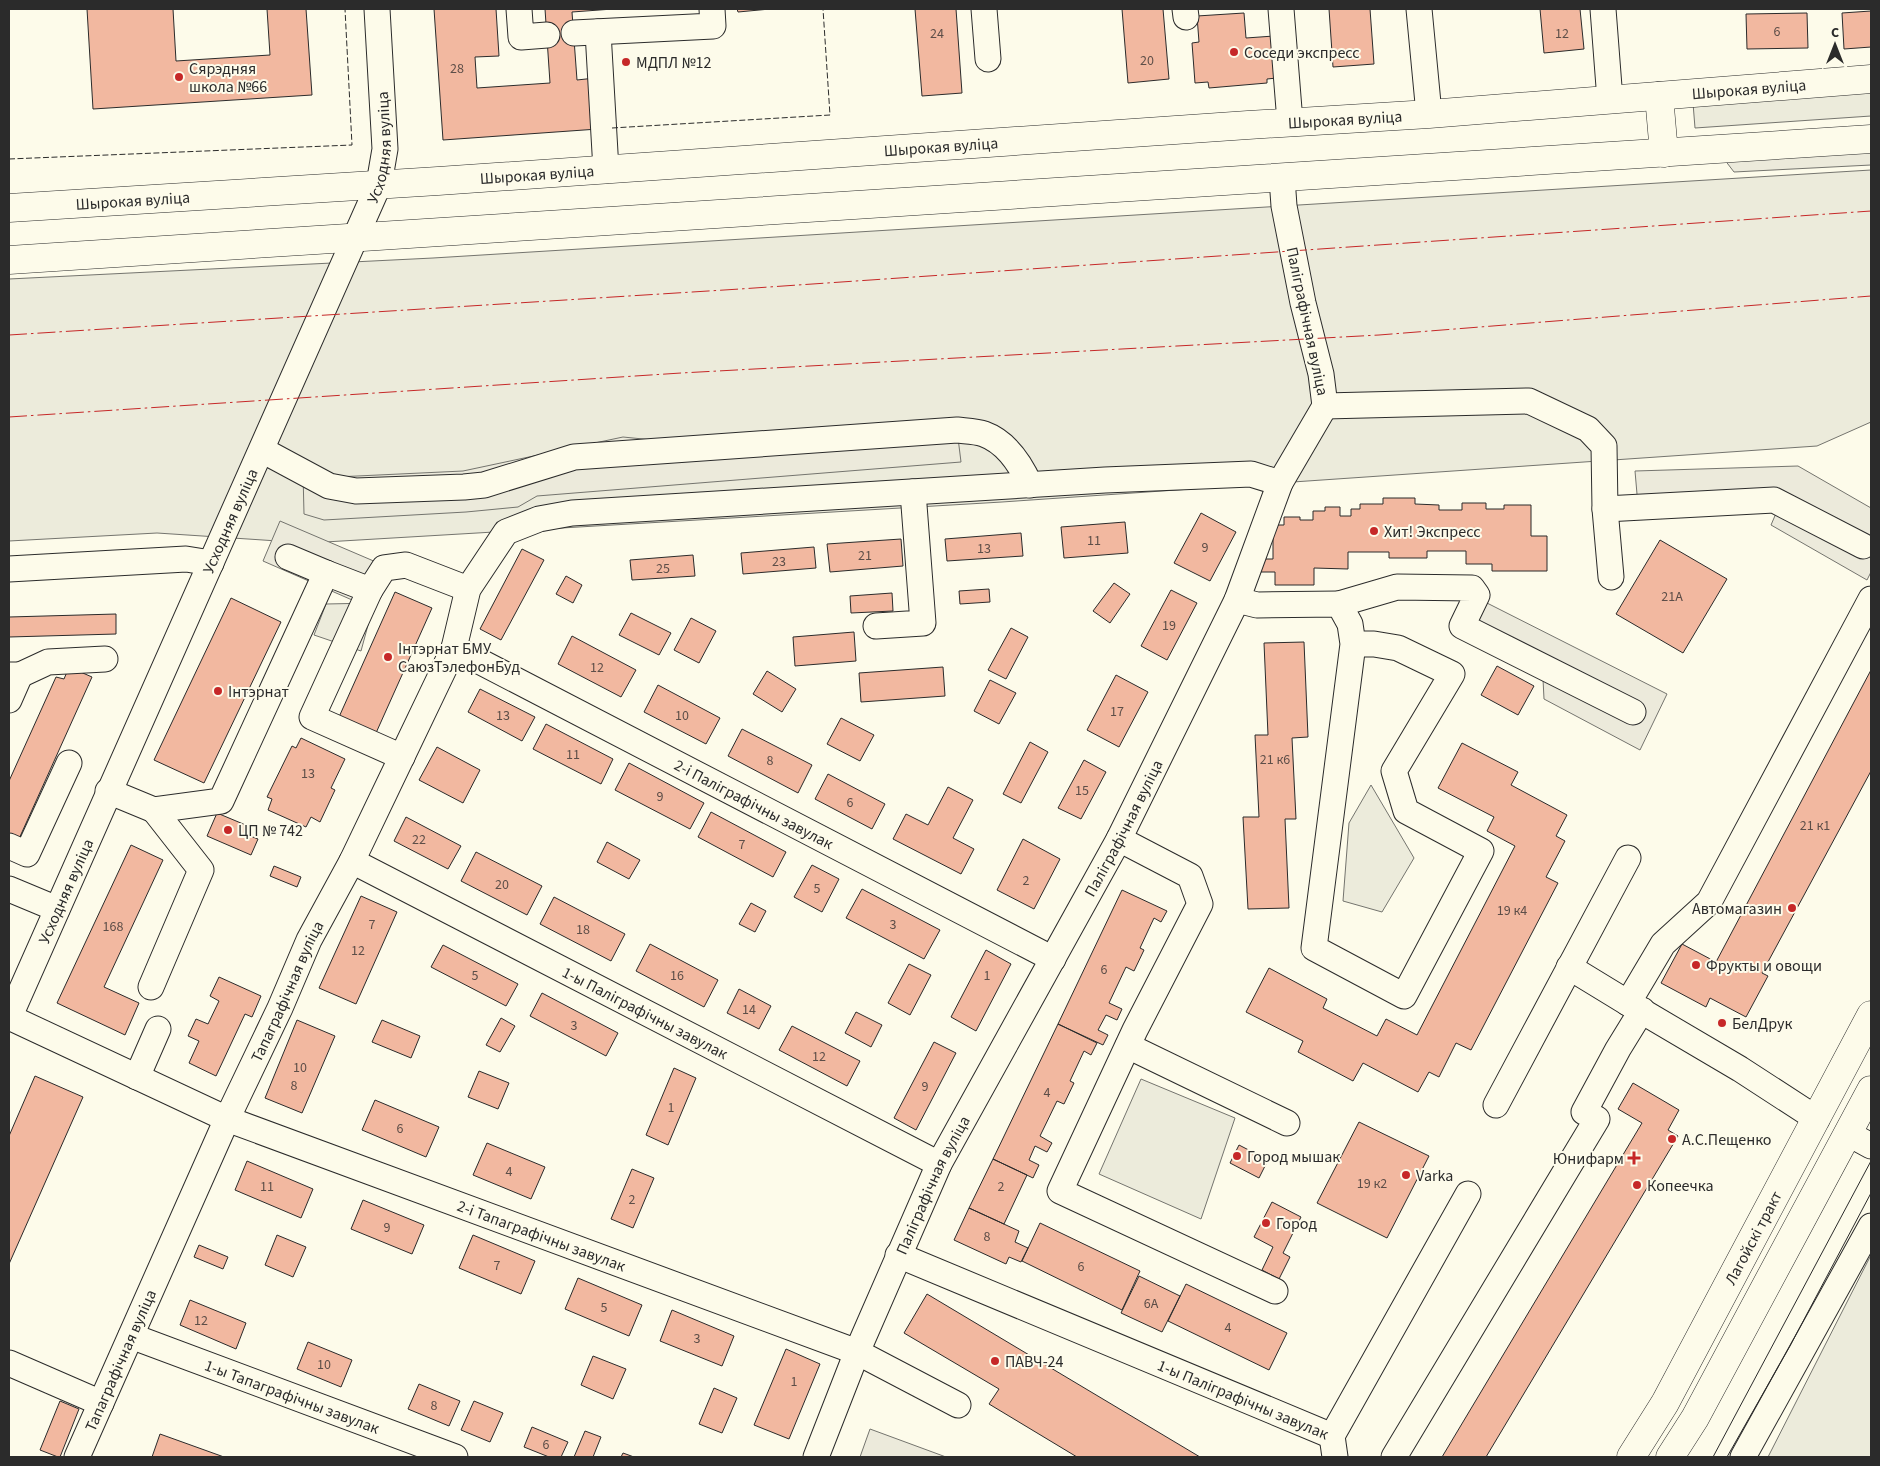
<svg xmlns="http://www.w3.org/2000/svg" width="1880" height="1466" font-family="'Source Sans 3',sans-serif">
<rect width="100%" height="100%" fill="#fdfbea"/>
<path fill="#ecebdb" stroke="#74746e" d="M1871 91V116L1695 128 1693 103Z
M1871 170V422L1817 446 1002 502 308 543 157 533 9 541V279L433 258Z
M374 603 361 651 314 635 326 604Z
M1371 785 1414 858 1382 912 1343 901 1349 823Z
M1141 1079 1235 1118 1201 1219 1099 1174Z
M1871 1255V1457H1768Z"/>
<path fill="#eceadb" stroke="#74746e" d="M1871 148V165L1734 172 1721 155Z
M957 430 961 462 537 496 518 507 466 512 324 520 304 514 303 473 336 477 463 471 623 437 663 441Z
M1798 466 1871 508V572L1867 580 1771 525 1777 511 1639 517 1635 471Z
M280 521 376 562 359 603 263 561Z
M1487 603 1667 694 1640 750 1544 699 1543 679 1469 639Z
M870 1429 946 1457H860Z"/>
<path fill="#f2b8a0" stroke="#2b2b2b" d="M87 9H173L176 61 270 55 267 9H306L312 95 93 109Z
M434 9H496L499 56 475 57 477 88 550 83 545 9H613L572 12 577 80 595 78 598 129 443 140Z
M737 9H770L738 12Z
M915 9H956L962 93 922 96Z
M1122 9H1163L1169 79 1128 83Z
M1329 9H1370L1374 64 1333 67Z
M1540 9H1580L1584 49 1544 53Z
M1871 11V47L1844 49 1842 13Z
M1244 13 1246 38 1274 36 1277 78 1267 79V83L1209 88 1208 82 1195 83 1192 43 1199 42 1197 16Z
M1807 13 1808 48 1747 49 1746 14Z
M1383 498H1415V504L1439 505V510H1462V503H1486V509H1504V505H1531V536H1547V571H1492V564H1466V551H1427V558H1389V552H1348V569L1314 568V585H1275V572H1261V559H1273V525H1284V517H1300V520H1313V511H1325V507H1340V516H1351V509H1360V504H1383Z
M1201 513 1236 532 1210 581 1174 563Z
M1125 522 1128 553 1064 558 1061 527Z
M1021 533 1023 556 947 561 945 539Z
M901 539 903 566 830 572 827 544Z
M1660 540 1727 579 1683 653 1616 614Z
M814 547 816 568 743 574 741 553Z
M522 549 544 560 501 640 480 629Z
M693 555 695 576 632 580 630 560Z
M566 576 582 585 573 603 556 594Z
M1114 583 1130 594 1110 623 1093 611Z
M989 589 990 602 960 604 959 591Z
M1171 590 1197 603 1167 660 1141 646Z
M395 592 432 608 376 733 339 717Z
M892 593 893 611 851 613 850 596Z
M231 598 281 622 204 783 154 760Z
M631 613 671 633 659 655 619 635Z
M116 614V634L9 637V617Z
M691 618 716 631 699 663 674 650Z
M1011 628 1028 637 1006 679 988 670Z
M854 632 856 661 795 666 793 637Z
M572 636 636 670 621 697 558 664Z
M1304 642 1308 737 1292 738 1296 819H1285L1289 908 1248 909 1243 817H1259L1255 735H1268L1264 643Z
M1497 666 1534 686 1518 715 1481 695Z
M69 667 92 677 18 841 9 837V781L56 677 64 679Z
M943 667 945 696 861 702 859 673Z
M1871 670V771L1762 973 1768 976 1746 1017 1710 998 1706 1007 1661 983 1682 944 1716 962Z
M767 671 796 689 782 712 753 694Z
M1116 675 1148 692 1119 747 1087 730Z
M990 680 1016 693 999 724 974 711Z
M658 685 720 718 706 744 644 712Z
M480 689 535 717 522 741 468 712Z
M841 718 874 735 860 761 827 744Z
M546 724 613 759 601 784 533 749Z
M742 729 812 765 798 793 728 756Z
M301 738 345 759 331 788 335 790 320 822 311 817 306 827 268 810 272 799 267 797 292 746 296 748Z
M1030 742 1048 752 1021 803 1003 794Z
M1462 743 1518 772 1511 785 1567 815 1556 836 1565 841 1546 877 1558 883 1471 1050 1456 1043 1439 1077 1429 1072 1418 1092 1363 1063 1353 1081 1298 1052 1303 1041 1246 1012 1269 968 1327 999 1323 1008 1377 1036 1386 1019 1417 1035 1515 846 1487 831 1494 817 1438 788Z
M437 747 480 770 463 803 419 780Z
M1084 760 1106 772 1081 819 1058 808Z
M629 763 704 803 690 829 615 790Z
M828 774 885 804 872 829 815 799Z
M948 787 973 800 953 838 974 849 961 874 893 839 906 814 928 825Z
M711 812 786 852 773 877 698 837Z
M217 813 248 826 245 834 258 839 251 855 207 836Z
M406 817 461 846 448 869 394 841Z
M1023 839 1060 859 1034 909 997 890Z
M607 842 640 860 629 879 597 862Z
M131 845 163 860 104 987 139 1003 125 1035 57 1003Z
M476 852 542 886 527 915 461 881Z
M812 865 839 879 822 912 794 897Z
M274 866 301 877 297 887 270 876Z
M862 889 940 930 924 959 846 918Z
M1122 890 1167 911 1161 922 1154 918 1140 948 1144 950 1134 971 1126 967 1109 1003 1122 1009 1117 1020 1106 1015 1098 1030 1108 1035 1103 1045 1058 1024Z
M361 896 397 912 356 1004 319 988Z
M554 897 625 934 611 961 540 924Z
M751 903 766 911 755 932 739 924Z
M650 944 718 980 704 1007 636 971Z
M443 945 518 984 506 1006 431 967Z
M986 950 1011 964 976 1031 951 1017Z
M909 964 931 975 910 1015 888 1003Z
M219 977 261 996 252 1017 245 1014 216 1076 189 1063 199 1041 188 1036 196 1019 208 1024 219 1001 210 996Z
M739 989 771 1006 759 1029 727 1013Z
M542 993 618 1033 606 1056 530 1016Z
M856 1012 882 1025 871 1047 845 1033Z
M501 1018 515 1026 500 1052 486 1045Z
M297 1020 335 1036 302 1113 265 1098Z
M382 1020 420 1036 411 1058 372 1042Z
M1058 1024 1097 1043 1091 1055 1084 1051 1070 1081 1074 1083 1064 1104 1057 1101 1040 1136 1052 1143 1047 1152 1035 1146 1029 1160 1039 1165 1033 1178 993 1159Z
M792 1026 860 1061 847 1086 779 1050Z
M934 1042 956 1053 916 1130 894 1118Z
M674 1068 696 1078 668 1145 646 1135Z
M479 1071 509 1083 498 1109 468 1097Z
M35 1076 83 1097 9 1264V1136Z
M1633 1083 1679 1110 1668 1130 1678 1136 1486 1457H1442L1642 1123 1618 1109Z
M375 1100 439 1127 426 1157 362 1130Z
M1359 1122 1429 1156 1387 1238 1317 1203Z
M487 1143 545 1167 531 1199 473 1175Z
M1239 1145 1268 1160 1259 1178 1230 1163Z
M993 1159 1027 1175 1004 1224 969 1208Z
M247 1161 313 1189 301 1218 235 1190Z
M632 1169 654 1178 633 1228 611 1219Z
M363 1200 424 1225 412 1254 351 1229Z
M1272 1202 1301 1217 1283 1253 1290 1257 1279 1279 1262 1270 1273 1247 1254 1237Z
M969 1208 1019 1231 1015 1242 1028 1248 1021 1262 1009 1257 1006 1264 954 1240Z
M1040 1223 1140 1271 1122 1310 1022 1261Z
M277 1235 306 1247 293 1277 265 1265Z
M473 1235 535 1261 521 1294 459 1268Z
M199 1245 228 1257 223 1269 194 1257Z
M1139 1276 1180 1296 1162 1332 1121 1313Z
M578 1278 642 1305 629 1336 565 1309Z
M1186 1284 1287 1333 1269 1370 1168 1321Z
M927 1294 1200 1457H1077L989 1404 999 1389 904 1333Z
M190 1300 246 1323 236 1349 180 1325Z
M672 1310 734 1336 722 1366 660 1341Z
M308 1342 352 1360 341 1387 297 1369Z
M786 1349 820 1364 789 1439 754 1425Z
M593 1356 626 1369 613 1399 581 1385Z
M419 1384 460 1401 449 1426 408 1409Z
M714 1388 737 1398 722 1433 699 1424Z
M60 1401 79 1409 60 1457H58L40 1450Z
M474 1401 503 1413 490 1442 461 1430Z
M532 1427 568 1442 561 1457H549L524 1447Z
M585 1431 601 1437 593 1457H574Z
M160 1434 224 1457H152Z
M623 1453 634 1457H621Z"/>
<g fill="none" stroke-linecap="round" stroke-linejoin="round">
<defs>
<g id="minor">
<path d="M519 9 521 37 547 35"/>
<path d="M984 9 988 59"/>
<path d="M1185 9 1186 17"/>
<path d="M1281 9 1290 122"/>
<path d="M1419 9 1429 114"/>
<path d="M1603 9 1610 100"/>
<path d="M598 32 606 170"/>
<path d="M574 33 713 26 712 9"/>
<path d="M1325 406 1529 401 1588 429 1604 446 1605 509 1611 577"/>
<path d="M262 450 329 486 356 491 464 487 484 485 574 457 957 430C965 431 976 431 984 434 1006 442 1021 465 1030 485"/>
<path d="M1605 509 1774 500 1863 546"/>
<path d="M9 569 186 559 211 563"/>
<path d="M326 573 370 590 384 568 406 565 468 589"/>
<path d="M370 590 312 717 402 757"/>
<path d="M1237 600 1257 605 1339 604 1350 624 1353 644H1374L1398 648 1452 674 1394 771 1406 811 1481 851 1404 996 1314 948 1353 644"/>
<path d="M1339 604 1397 587 1472 588 1477 595 1462 626 1633 712"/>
<path d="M876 626 923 623 913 492"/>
<path id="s1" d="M454 648 1053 959"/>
<path d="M9 675H20L9 700"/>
<path d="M20 675 48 662 105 659"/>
<path d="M108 791 154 810 221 801 326 573 288 557"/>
<path d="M1119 839 1190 876 1200 904 1135 1030 1060 1191 1275 1291"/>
<path d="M9 846 27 854 69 763"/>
<path id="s2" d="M352 861 939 1164"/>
<path d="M9 889 57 909"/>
<path d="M1569 967 1628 1003"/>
<path d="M151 987 201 870 154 810"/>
<path id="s3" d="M9 1017 227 1119 857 1352 958 1405"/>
<path id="s4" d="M9 1018 379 184 385 149 377 9"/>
<path d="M1128 1046 1287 1123"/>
<path d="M137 1077 158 1029"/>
<path d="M1496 1105 1628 858"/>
<path d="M1817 1119 1740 1069 1628 1003 1663 944 1709 902 1871 599"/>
<path d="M1849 1134 1871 1146"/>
<path id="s5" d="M898 1255 1332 1436 1468 1194"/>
<path id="s6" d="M131 1336 455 1457"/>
<path d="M9 1363 101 1403"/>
<path d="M1332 1436 1335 1457"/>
<path id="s7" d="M77 1457 227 1119 280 1008 309 940 352 861 454 648 468 589 506 532 539 519 572 513 1105 480 1251 474 1280 483"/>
<path id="s8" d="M816 1457 857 1352 939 1164 1119 839 1237 600 1280 483 1325 406 1321 374 1303 303 1284 206 1282 178"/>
<path d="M1394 1457 1597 1119 1584 1112 1618 1049 1642 1010"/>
<path d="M1743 1457 1871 1226"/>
</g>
<g id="major">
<path d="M1659 96 1664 153"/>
<path id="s9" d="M9 208 438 181 1248 125 1429 114 1871 79"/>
<path d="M9 260C629 218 1250 179 1871 139"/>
<path id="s10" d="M1631 1457 1665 1403 1871 1015"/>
<path d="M1670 1457 1695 1418 1871 1090"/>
</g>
</defs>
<use href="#minor" stroke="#2b2b2b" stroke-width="27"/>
<use href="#major" stroke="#2b2b2b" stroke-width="29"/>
<use href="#minor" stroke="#fdfbea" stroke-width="25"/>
<use href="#major" stroke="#fdfbea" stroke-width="28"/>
<path stroke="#2b2b2b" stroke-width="1" d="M1713 1457 1871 1161
M1727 1457 1790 1346 1871 1193"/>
<path stroke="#2b2b2b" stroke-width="1" stroke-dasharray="6 2.5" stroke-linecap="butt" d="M612 128 830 115 823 9
M9 159 352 145 345 9"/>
<path stroke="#c62828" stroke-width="1" stroke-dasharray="18 4 2.5 4" stroke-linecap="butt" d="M9 335 740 289 1871 211
M9 417 681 373 1379 335 1871 296"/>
</g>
<g fill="#c62828" stroke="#fdfbea" stroke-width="2">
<circle cx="1234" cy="52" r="5"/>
<circle cx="626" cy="62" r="5"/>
<circle cx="179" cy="77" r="5"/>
<circle cx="1374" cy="531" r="5"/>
<circle cx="388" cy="657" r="5"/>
<circle cx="218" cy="691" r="5"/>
<circle cx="228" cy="830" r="5"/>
<circle cx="1792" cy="908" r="5"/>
<circle cx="1696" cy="965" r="5"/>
<circle cx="1722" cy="1023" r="5"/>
<circle cx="1672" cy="1139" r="5"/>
<circle cx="1237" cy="1156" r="5"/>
<path d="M1631.5 1150.5h5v5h5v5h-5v5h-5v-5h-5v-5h5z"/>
<circle cx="1406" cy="1175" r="5"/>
<circle cx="1637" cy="1185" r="5"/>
<circle cx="1266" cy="1223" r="5"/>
<circle cx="995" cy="1361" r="5"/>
</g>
<g text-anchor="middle" stroke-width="4" stroke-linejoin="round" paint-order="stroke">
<g font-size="14" fill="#5d4e48">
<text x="1777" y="36">6</text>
<text x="937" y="38">24</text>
<text x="1562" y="38">12</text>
<text x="1147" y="65">20</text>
<text x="457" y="73">28</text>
<text x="1094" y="545">11</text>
<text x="1205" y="552">9</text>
<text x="984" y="553">13</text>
<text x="865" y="560">21</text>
<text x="779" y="566">23</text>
<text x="663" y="573">25</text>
<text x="1672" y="601">21А</text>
<text x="1169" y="630">19</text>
<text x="597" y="672">12</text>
<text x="1117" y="716">17</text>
<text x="503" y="720">13</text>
<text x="682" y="720">10</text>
<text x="573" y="759">11</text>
<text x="1275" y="764">21 к6</text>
<text x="770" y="765">8</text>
<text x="308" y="778">13</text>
<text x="1082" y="795">15</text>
<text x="660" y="801">9</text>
<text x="850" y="807">6</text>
<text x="1815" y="830">21 к1</text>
<text x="419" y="844">22</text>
<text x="742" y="849">7</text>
<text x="1026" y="885">2</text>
<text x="502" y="889">20</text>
<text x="817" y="893">5</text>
<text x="1512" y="915">19 к4</text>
<text x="372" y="929">7</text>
<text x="893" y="929">3</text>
<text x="113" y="931">168</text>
<text x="583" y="934">18</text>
<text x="358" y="955">12</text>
<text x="1104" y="974">6</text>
<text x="475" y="980">5</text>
<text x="677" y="980">16</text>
<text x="987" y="980">1</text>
<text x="749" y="1014">14</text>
<text x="574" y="1030">3</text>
<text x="819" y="1061">12</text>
<text x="300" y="1072">10</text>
<text x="294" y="1090">8</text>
<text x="925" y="1091">9</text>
<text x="1047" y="1097">4</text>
<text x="671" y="1112">1</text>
<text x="400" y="1133">6</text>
<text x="509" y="1176">4</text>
<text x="1372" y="1188">19 к2</text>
<text x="267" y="1191">11</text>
<text x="1001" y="1191">2</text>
<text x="632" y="1204">2</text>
<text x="387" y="1232">9</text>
<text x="987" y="1241">8</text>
<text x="497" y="1270">7</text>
<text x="1081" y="1271">6</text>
<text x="1151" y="1308">6А</text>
<text x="604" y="1312">5</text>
<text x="201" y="1325">12</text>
<text x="1228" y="1332">4</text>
<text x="697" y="1343">3</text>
<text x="324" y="1369">10</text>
<text x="794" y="1386">1</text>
<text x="434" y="1410">8</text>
<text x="546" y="1449">6</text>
</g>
<g font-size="16" fill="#2b2b2b" stroke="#fdfbea" text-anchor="start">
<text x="1244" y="58">Соседи экспресс</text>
<text x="636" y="68">МДПЛ №12</text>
<text x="189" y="74">Сярэдняя<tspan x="189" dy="18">школа №66</tspan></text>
<text x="1384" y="537">Хит! Экспресс</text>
<text x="398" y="654">Інтэрнат БМУ<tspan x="398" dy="18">СаюзТэлефонБуд</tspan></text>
<text x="228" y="697">Інтэрнат</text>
<text x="238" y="836">ЦП № 742</text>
<text x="1782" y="914" text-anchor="end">Автомагазин</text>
<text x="1706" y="971">Фрукты и овощи</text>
<text x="1732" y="1029">БелДрук</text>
<text x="1682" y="1145">А.С.Пещенко</text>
<text x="1247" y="1162">Город мышак</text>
<text x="1624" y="1164" text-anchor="end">Юнифарм</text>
<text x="1416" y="1181">Varka</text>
<text x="1647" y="1191">Копеечка</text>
<text x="1276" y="1229">Город</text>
<text x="1005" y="1367">ПАВЧ-24</text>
</g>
<g font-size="16" fill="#2b2b2b" stroke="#fdfbea">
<text dy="6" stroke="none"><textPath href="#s9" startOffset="1744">Шырокая вуліца</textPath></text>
<text dy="6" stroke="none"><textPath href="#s9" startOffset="1339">Шырокая вуліца</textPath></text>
<text dy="6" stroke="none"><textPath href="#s4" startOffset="949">Усходняя вуліца</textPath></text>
<text dy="6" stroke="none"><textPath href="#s9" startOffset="934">Шырокая вуліца</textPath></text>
<text dy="6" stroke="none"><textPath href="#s9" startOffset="529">Шырокая вуліца</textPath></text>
<text dy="6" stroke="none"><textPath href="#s9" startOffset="124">Шырокая вуліца</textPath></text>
<text transform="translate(1308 321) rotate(78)" y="6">Паліграфічная вуліца</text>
<text dy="6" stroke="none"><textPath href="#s4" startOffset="544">Усходняя вуліца</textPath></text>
<text dy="6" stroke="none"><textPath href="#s1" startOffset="338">2-і Паліграфічны завулак</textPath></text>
<text dy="6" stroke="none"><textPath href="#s8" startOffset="701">Паліграфічная вуліца</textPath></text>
<text dy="6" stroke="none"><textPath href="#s4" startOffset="139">Усходняя вуліца</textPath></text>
<text dy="6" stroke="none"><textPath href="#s7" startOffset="511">Тапаграфічная вуліца</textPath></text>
<text dy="6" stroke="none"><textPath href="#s2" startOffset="330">1-ы Паліграфічны завулак</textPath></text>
<text dy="6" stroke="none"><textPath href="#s8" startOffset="296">Паліграфічная вуліца</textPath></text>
<text dy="6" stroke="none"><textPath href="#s3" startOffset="576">2-і Тапаграфічны завулак</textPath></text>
<text dy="6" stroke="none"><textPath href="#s10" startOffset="251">Лагойскі тракт</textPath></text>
<text dy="6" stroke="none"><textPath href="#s7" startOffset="106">Тапаграфічная вуліца</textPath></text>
<text dy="6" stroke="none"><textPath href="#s6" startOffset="172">1-ы Тапаграфічны завулак</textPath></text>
<text dy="6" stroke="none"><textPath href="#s5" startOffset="374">1-ы Паліграфічны завулак</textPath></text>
</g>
</g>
<rect width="1880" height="1466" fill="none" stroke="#2b2b2b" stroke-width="20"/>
<g transform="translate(1835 45)" stroke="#fdfbea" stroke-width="4" paint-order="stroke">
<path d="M0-4L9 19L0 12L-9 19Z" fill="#2b2b2b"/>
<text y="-8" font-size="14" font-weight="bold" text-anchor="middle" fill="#2b2b2b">С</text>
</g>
</svg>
